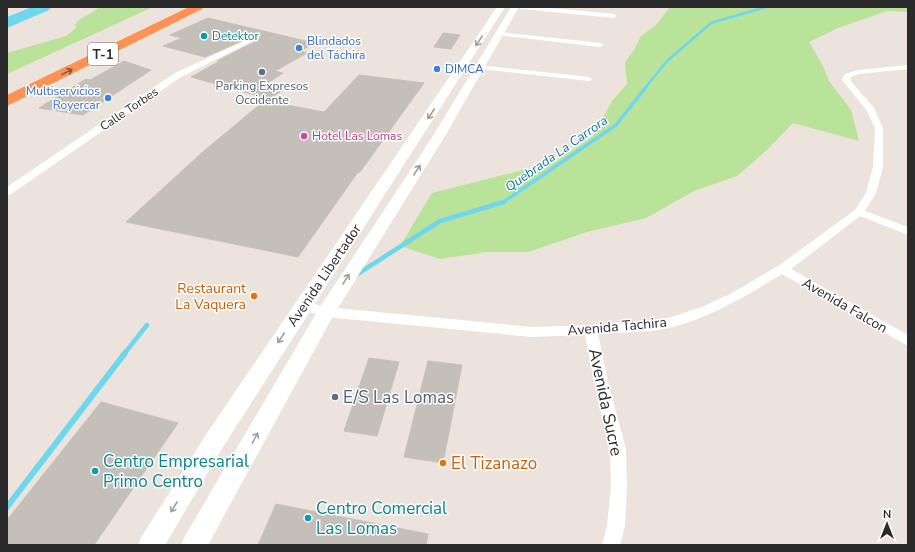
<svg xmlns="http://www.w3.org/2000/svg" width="915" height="552" font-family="'Nunito Sans',sans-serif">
<rect width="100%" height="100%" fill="#ece4dc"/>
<path fill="#b8e398" d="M99 7H153L7 74V53L66 36 76 28 75 24C82 16 93 14 99 7Z
M670 7H908V12L887 11 838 28 809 42 823 66 829 81 851 110 859 141 793 123 768 149 737 176 694 191 646 218 587 232 528 252H486L440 259 400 246 432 193 555 162 593 136 612 101 627 84 625 62 634 50 641 36 655 26Z"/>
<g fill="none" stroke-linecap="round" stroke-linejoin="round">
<path stroke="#6ed7ef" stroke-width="2.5" d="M645 88 667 61 711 23 766 7"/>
<path stroke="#6ed7ef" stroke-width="3.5" d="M502 203 616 125 646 87"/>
<path stroke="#6ed7ef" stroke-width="4.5" d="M356 275 440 221 504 202
M124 354 147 325"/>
<path stroke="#6ed7ef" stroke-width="6" d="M7 507 125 353"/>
<path fill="#6ed7ef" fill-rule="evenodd" d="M32 7H51L49 10 7 28V17Z"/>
</g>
<path fill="#c4bfb8" stroke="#c8c0b6" d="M208 18 259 30 314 43 301 51 307 53 275 71 283 73 266 84 285 89 269 99 191 77 220 61H217L260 39V36L258 34 205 57 163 46 182 38 170 35Z
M443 33 460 35 451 49 434 47Z
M124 61 151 70 83 115 39 108 86 79 90 80Z
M359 75 424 83 360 172H358L298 257 126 222 205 150 264 101 324 112Z
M369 358 399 362 377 436 344 431Z
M428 361 462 365 443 463 404 457Z
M101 402 178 423 94 545H7V520Z
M276 504 428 534 426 545H258Z"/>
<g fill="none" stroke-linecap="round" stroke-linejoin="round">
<path fill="#fff" fill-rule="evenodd" d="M518 7H540L614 14 617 16 614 18 521 9Z
M500 32 600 43 604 45 600 47 498 35V33Z
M257 35 259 36V38L181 77 11 194 7 195V187L175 73Z
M477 65 589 77 593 79 589 81 480 69H477Z
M908 65V69L859 74 851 77 850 80 874 108 883 128V167L876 193 865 211 908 227V235L860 216 791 269 908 335V346L782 274C746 296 710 318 669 328 647 333 621 332 598 334L609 386 626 449 627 486 625 526 620 545H602L607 526 611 486 610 449 595 386 585 335 532 337 326 317 299 309 297 306 299 303 303 301 326 307 532 327 591 325 668 318 702 307 730 294 778 266 855 210 866 193 873 167 875 128 867 111 842 80 845 74 858 70Z"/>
<path fill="#fff" fill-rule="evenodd" d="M497 7H505L223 447 165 545H138L142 536 207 433Z
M511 7H519L445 136 333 316 208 545H181L185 536 320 307 433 136Z"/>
<path fill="#ff9154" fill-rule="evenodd" d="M189 7H204L202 9 7 106V95Z"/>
</g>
<defs><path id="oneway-shaft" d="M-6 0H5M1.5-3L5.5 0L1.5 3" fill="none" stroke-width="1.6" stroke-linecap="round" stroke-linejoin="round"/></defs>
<g stroke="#9f9f9f">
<use href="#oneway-shaft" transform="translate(479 41) rotate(124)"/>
<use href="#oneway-shaft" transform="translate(431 114) rotate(123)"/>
<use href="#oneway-shaft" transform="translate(417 170) rotate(-57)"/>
<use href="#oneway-shaft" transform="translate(346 279) rotate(-58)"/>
<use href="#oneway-shaft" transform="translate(281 338) rotate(123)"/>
<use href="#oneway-shaft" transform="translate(255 438) rotate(-62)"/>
<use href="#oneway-shaft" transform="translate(174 507) rotate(122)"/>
</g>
<use stroke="#8a583d" href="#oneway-shaft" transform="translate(67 72) rotate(-26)"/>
<g fill="#0f9aa8" stroke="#fff" stroke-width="1.5">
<circle cx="204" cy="36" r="4"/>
<circle cx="95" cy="471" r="4"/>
<circle cx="308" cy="518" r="4"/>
</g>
<g fill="#3f7fe0" stroke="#fff" stroke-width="1.5">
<circle cx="299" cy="48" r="4"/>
<circle cx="437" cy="69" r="4"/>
<circle cx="108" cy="98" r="4"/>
</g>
<g fill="#5c6f8a" stroke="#fff" stroke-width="1.5">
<circle cx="262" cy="72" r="4"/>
<circle cx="335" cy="397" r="4"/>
</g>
<circle fill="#d1479c" stroke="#fff" stroke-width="1.5" cx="304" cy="136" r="4"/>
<g fill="#e8710a" stroke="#fff" stroke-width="1.5">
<circle cx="254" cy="296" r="4"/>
<circle cx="443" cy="463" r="4"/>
</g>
<g text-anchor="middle" stroke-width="3" stroke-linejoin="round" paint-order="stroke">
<g font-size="12" fill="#0d838f" stroke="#fff" text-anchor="start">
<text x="212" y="40">Detektor</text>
</g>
<g font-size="12" fill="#366cbe" stroke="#fff" text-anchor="start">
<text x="307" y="45">Blindados<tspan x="307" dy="14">del Táchira</tspan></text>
<text x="445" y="73">DIMCA</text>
<text x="100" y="95" text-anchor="end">Multiservicios<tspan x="100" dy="14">Royercar</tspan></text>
</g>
<g font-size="12" fill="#4e5e75" stroke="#fff">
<text x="262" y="90">Parking Expresos<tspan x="262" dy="14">Occidente</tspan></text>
</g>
<g font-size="12" fill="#2a2a2a" stroke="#fff">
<text transform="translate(129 109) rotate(-34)" y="4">Calle Torbes</text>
</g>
<g font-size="12" fill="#b23c85" stroke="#fff" text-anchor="start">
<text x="312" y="140">Hotel Las Lomas</text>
</g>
<rect fill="#fff" stroke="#6a6a6a" stroke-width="1" x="88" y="43" width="30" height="22" rx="3"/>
<g font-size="13" font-weight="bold" fill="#2a2a2a">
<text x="103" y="59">T-1</text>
</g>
<g font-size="13" font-style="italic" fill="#0c769c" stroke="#fff">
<text transform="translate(556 153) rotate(-35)" y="5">Quebrada La Carrora</text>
</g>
<g font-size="14" fill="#2a2a2a" stroke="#fff">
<text transform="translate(324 275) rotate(-56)" y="5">Avenida Libertador</text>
<text transform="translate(845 305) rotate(30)" y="5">Avenida Falcon</text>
<text transform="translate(617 326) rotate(-5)" y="5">Avenida Tachira</text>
</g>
<g font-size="14" fill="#c56008" stroke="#fff" text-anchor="end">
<text x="246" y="293">Restaurant<tspan x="246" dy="16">La Vaquera</tspan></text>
</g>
<g font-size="17" fill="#4e5e75" stroke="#fff" text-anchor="start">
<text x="343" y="403">E/S Las Lomas</text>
</g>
<g font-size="17" fill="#2a2a2a" stroke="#fff">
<text transform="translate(606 402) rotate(78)" y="6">Avenida Sucre</text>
</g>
<g font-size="17" fill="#0d838f" stroke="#fff" text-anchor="start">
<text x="103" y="467">Centro Empresarial<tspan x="103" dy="20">Primo Centro</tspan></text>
<text x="316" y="514">Centro Comercial<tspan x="316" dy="20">Las Lomas</tspan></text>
</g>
<g font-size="17" fill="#c56008" stroke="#fff" text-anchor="start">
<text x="451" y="469">El Tizanazo</text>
</g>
</g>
<rect width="915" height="552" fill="none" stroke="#2a2a2a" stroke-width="16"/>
<g transform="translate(887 524)" stroke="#ffffff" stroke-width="3" paint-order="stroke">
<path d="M0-3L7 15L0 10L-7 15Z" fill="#2a2a2a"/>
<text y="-6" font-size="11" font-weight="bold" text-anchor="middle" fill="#2a2a2a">N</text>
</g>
</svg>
